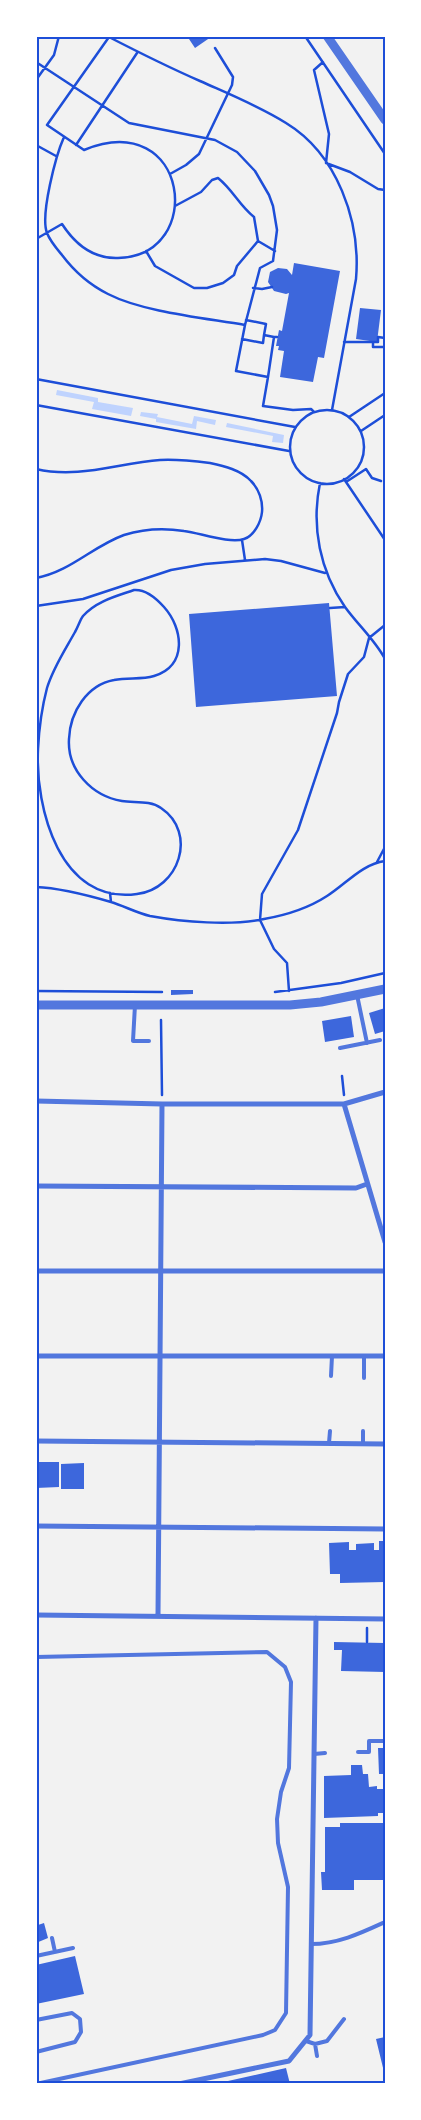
<svg xmlns="http://www.w3.org/2000/svg" width="421" height="2120" font-family="'PT Sans Narrow',sans-serif">
<rect width="100%" height="100%" fill="#f2f2f2"/>
<path fill="#bfd3fe" d="M57 390 98 398V402L133 408 131 416 92 409 94 402 56 395Z
M141 412 158 414 157 417 192 424 194 416 216 420 215 425 197 421 196 429 156 422V419L140 416Z
M227 423 284 435 283 443 272 442 273 436 226 427Z"/>
<path fill="#3d67dc" d="M187 36H210L211 37 195 48Z
M294 263 340 271 324 358 318 357 313 382 280 377 284 351 278 350 279 346H276L279 330 282 331 289 293 286 294 274 291 268 282 270 272 278 268 287 269 292 275Z
M360 308 381 310 377 342 356 339Z
M329 603 337 696 196 707 189 614Z
M171 990H193V994L171 995Z
M385 1008V1031L375 1034 369 1013Z
M351 1016 354 1037 325 1042 322 1021Z
M37 1462H59V1487L36 1488Z
M84 1463V1489H61V1464Z
M379 1541H385V1582L340 1583V1574H330L329 1543 349 1542V1550H356V1544L374 1543V1550H379Z
M334 1642 385 1643V1672L341 1671 342 1650H334Z
M378 1748H385V1774H379Z
M351 1765H362L363 1774H368L369 1787 377 1786V1789H385V1813H378V1816L324 1818V1776L351 1775Z
M340 1823H385V1880H354V1890H322L321 1872H325V1827H340Z
M36 1920 38 1925 44 1923 48 1938 36 1943Z
M75 1956 84 1994 36 2004V1965Z
M385 2037V2072H384L376 2039Z
M286 2068 290 2084H219V2083Z"/>
<g fill="none" stroke-linecap="round" stroke-linejoin="round">
<path stroke="#1d4ed8" stroke-width="2.5" d="M107 36C138 52 168 67 200 81 229 94 259 106 286 123 337 154 361 221 356 279L332 410
M305 36 385 154
M36 62 129 123 215 140 237 152 255 171 269 195 273 206 277 230 273 261 260 268 245 325
M323 62 314 70 329 134 326 163 350 172 378 189 385 190
M36 80 54 55 59 36
M64 137C56 155 40 215 47 233 50 241 57 249 62 255 74 271 90 285 108 294 143 312 205 318 245 325L236 371 268 377 263 406 293 410 311 409 314 412
M36 145 56 156
M76 145 137 53
M170 174 186 165 199 154 232 85 233 77 215 48
M175 206 201 192 212 180 218 178C233 190 239 205 254 217L258 241
M36 239 62 224C75 244 92 259 118 258 207 256 189 107 84 150L47 125 109 37
M146 251 155 266 194 288H207L223 283 234 275 237 266 258 241 275 251
M253 288 262 289 272 287
M246 320 266 324 264 335
M378 337 385 338V348
M242 339 263 343 264 335 274 337
M344 342H378V337
M373 342V347H384
M268 377 274 337H277
M36 379 295 427
M36 405 289 451
M290 447a37 37 0 1 1 74 0a37 37 0 1 1-74 0Z
M349 417 385 393
M361 431 385 415
M36 469C79 479 118 463 160 460 176 459 194 461 210 463 224 466 241 470 251 481 259 489 263 501 262 512 261 522 254 536 244 539 230 544 200 533 184 531 165 528 143 529 124 535 93 546 70 572 36 578
M344 479 385 540
M346 482 366 469 372 478 381 481
M320 483C311 527 320 571 345 607 358 625 375 640 385 659
M242 540 245 560
M134 590C146 589 156 598 164 607 183 628 188 666 154 676 141 680 128 677 114 680 87 685 70 712 69 739 67 770 92 796 122 801 134 803 150 800 161 808 198 833 179 889 137 894 60 905 35 808 38 749 39 729 42 707 47 688 53 668 65 650 75 632 78 627 80 620 83 616 96 601 117 596 134 590Z
M36 606 83 599 171 570 205 564 265 559 281 561 325 573
M330 608 345 607
M377 862 385 847
M36 887C61 888 87 895 111 902 124 906 137 913 150 916 183 922 231 926 264 919 287 915 307 909 327 896 346 884 362 864 385 861
M110 893 111 902
M36 991 162 992
M289 991 287 963 274 949 260 920 262 894 298 830 337 713 339 702 348 674 364 657 369 638 385 625
M275 992 341 983 385 973
M161 1020 162 1095
M342 1076 344 1095
M367 1642V1628"/>
<path stroke="#5277de" stroke-width="4" d="M357 995 367 1043
M135 1005 133 1041H149
M340 1048 380 1040
M331 1376 332 1356
M364 1378V1356
M329 1443 330 1431
M363 1443V1431
M36 1657 267 1652 285 1667 291 1682 289 1768 281 1792 277 1819 278 1843 288 1887 286 2013 275 2030 263 2035 36 2084
M358 1752H369V1741H385
M314 1754 325 1753
M52 1938 55 1952
M311 1944C338 1944 361 1933 385 1922
M36 1956 73 1948
M36 2020 72 2013 80 2019 81 2032 75 2042 36 2052
M306 2041 315 2044 327 2041 344 2019
M315 2044 317 2056"/>
<path stroke="#5277de" stroke-width="5" d="M36 1101 162 1104H344L385 1092
M344 1104 385 1242
M36 1186 356 1188 367 1184
M36 1271H385
M36 1356H385
M36 1441 385 1444
M36 1526 385 1529
M36 1615 385 1619
M158 1616 162 1104
M179 2084 289 2061 310 2035 316 1618"/>
<path stroke="#5277de" stroke-width="9" d="M327 36 385 120
M36 1005H290L321 1002 385 989"/>
</g>
<rect width="421" height="2120" fill="none" stroke="#ffffff" stroke-width="75"/>
<rect x="38" y="38" width="346" height="2044" fill="none" stroke="#1d4ed8" stroke-width="2"/>
</svg>
